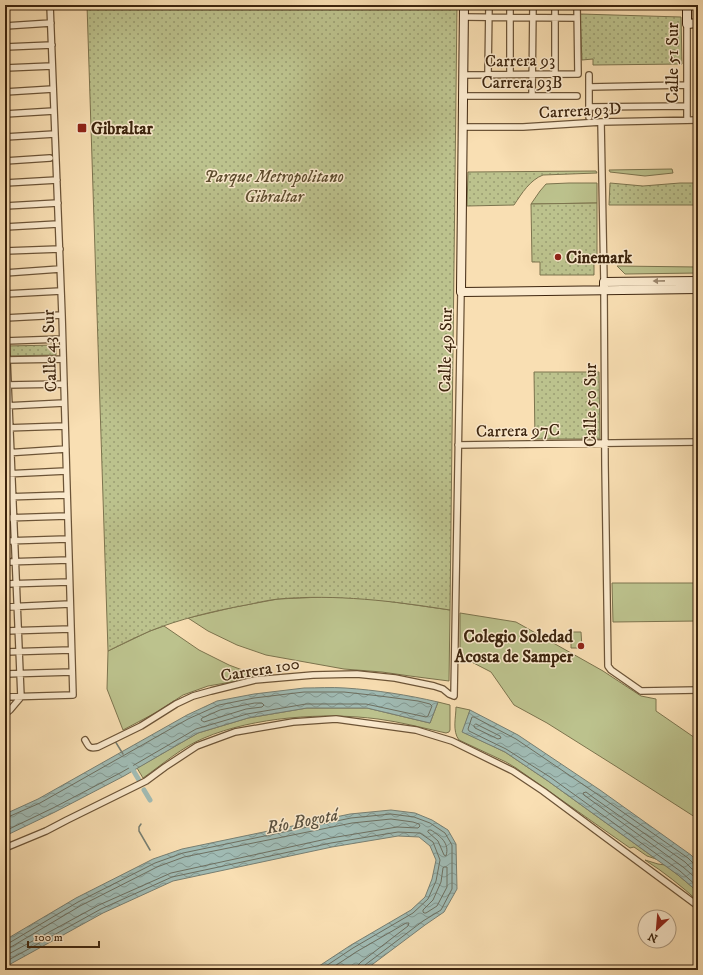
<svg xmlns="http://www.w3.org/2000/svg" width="703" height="975" font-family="'IM FELL DW Pica',serif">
<defs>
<pattern id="park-dots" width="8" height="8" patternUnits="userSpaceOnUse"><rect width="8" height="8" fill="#bcc28d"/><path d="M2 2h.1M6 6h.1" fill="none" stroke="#9a9d72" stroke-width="1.8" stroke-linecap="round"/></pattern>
<pattern id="water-waves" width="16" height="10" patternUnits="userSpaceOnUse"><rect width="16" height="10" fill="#a0bbb4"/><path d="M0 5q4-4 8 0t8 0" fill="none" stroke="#849891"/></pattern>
</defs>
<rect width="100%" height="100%" fill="#f9dfb3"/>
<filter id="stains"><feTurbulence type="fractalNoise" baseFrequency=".005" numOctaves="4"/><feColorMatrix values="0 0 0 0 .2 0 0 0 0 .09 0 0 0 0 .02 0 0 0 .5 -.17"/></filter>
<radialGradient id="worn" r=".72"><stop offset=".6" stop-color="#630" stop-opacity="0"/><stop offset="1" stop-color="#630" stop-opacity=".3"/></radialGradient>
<path fill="#bcc28d" stroke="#7c744e" d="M672 169 673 173 645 176 610 172 609 170Z
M569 183H597V203L531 204 540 191 546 184Z
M617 266 698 267V273L625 274Z
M612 583H698V621L613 622Z
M323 597 365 598 408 604 450 610 449 681 410 676 382 672 344 669 266 655 237 645 208 631 188 618 235 607 278 599Z
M460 613 516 622 603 671 641 696 656 699V711L698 740V819L617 767 547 723 514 705 491 672 460 656Z
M164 626 199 650 229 665 261 677 208 686 183 695 157 712 123 730 107 689 108 651 150 631Z
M571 632H581L582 648H571Z
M438 702 450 705V730L449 732 446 733C423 728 401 722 378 719 324 712 253 717 204 738 182 747 163 764 143 778L137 768 198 733 248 718 307 708H367L430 723Z
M456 707 470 710 463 732 505 752 548 781 656 859 647 856 634 847 630 848 516 768 506 762 459 740C452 731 456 717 456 707Z
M645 860 658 864 665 865 678 875 698 892V901C681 886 664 872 645 860Z"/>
<path fill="url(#park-dots)" stroke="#7c744e" d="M87 5H457L450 610C393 601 336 594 278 599 268 600 256 603 246 605 213 611 180 619 150 631 136 637 122 644 108 651Z
M580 14 681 17 682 64 593 65V59L582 60Z
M596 171 597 173 543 175C530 180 522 193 514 205L467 206 468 172Z
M610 183 643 186 680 183H698V205H609Z
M597 203V260H594V275H540V262H532L531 204Z
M56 345V355L5 356V346Z
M534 372H599L600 439H535Z"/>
<path fill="url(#water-waves)" stroke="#787f72" d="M304 688C318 688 331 687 345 688 376 690 408 695 438 702L430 723 367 708H307L248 718 198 733 124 776 55 812 5 836V814L38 799 187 715 217 701 254 694Z
M470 710 518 735 600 790 691 855 698 862V892L678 875 548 781 505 752 462 732Z
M391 810 415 813 432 820 448 830 456 844 457 889 444 912 425 925 365 970H313L351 945 411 910 425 897 432 879 436 860 430 846 419 837 398 836 332 847 173 881 103 913 5 967V940L76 898 153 859 182 849 350 814Z"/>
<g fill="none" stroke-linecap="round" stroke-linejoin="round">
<path stroke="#6e7061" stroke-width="1" d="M255 703H262L264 705 262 707 246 709 204 722 201 720 202 718 220 710Z
M476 724 500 736 501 738 498 739 475 728 474 726Z
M5 818 8 817 40 803 188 719 219 705 254 698 304 692H344L380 696 418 701 430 704 432 706 428 716 426 717 366 704H306L247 714 196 729 122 772 53 808 5 831
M429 830H431C440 836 450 843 446 856L444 855 438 841 428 832Z
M698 865 694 864 688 858 597 794 516 739 474 717H472L468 729 469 731 506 749 550 777 680 871 698 887
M445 867H447V887L437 906 426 913H424L423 912V910L433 900 441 882 443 868Z
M698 870 692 869 685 862 594 798 586 792 583 793 584 795 683 867 698 880
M5 943H9L78 902 155 863 183 853 351 818 391 814 414 817 430 823 445 833 452 845V889L441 910 423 921 365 965 363 967V970
M5 948 11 947 80 906 157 867 184 857 352 823 391 819 413 822 419 824 420 826 418 828 397 827 331 838 171 873 99 905 5 956
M5 962 101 909 172 877 331 843 398 832 420 833 433 842 440 860 436 881 428 899 413 913 353 948 320 970
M329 970 356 952 406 923H409L408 926 361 962 358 965V970"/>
<path stroke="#787f72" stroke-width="1.5" d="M115 741 123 754
M141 824 139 827V831L150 850"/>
<path stroke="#a0bbb4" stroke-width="5" d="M130 765 139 780
M144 790 150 800"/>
<defs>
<path id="street" d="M555 5V74
M464 17 577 18
M687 24V120
M5 26 51 23
M5 47 52 45
M5 68 52 66
M488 74 489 5
M510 74V5
M463 75 578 74 577 5
M589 75V117
M589 87 687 85
M5 92 53 89
M468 96H577
M532 96 533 5
M589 107 687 106
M5 114 54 111
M601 122 604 282
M463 127H523L601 122 698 120
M5 137 55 134
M5 161 50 158
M5 183 57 180
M5 206 58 203
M5 227 58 224
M5 251 60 249
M5 273 60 269
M604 290 605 465 608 666 611 670 641 691 698 690
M5 294 61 291
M5 310 21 697 10 710 5 714
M5 318 62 315
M5 341 62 339
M5 360 63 359
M6 385 64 384
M5 406 64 403
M5 428 65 426
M458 445 698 442
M5 453 66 449
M5 474 66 471
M5 497 67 495
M5 518 67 516
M5 541 68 539
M5 562 69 560
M5 584 69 582
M5 607 70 604
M5 631 71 629
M5 652 71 650
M5 674 72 672
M5 697 73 695 62 315 50 5
M85 740C89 747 89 749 98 747L141 726 176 704 193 696 211 691 255 680 313 675 357 674 395 678 434 686 443 689 449 694 454 696 461 292
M5 848 46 831 67 820 146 781 165 767 197 746 235 732 293 722 336 719 416 730 452 741 513 771 543 791 698 906"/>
<path id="secondary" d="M464 5 461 292 698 289
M687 5V24L698 23
M604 290V282L698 281"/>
</defs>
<use href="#street" stroke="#6c5437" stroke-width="8"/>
<use href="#secondary" stroke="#3d250e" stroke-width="10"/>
<use href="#street" stroke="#fbeace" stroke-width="5.5"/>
<use href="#secondary" stroke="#fbeace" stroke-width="8"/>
</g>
<defs><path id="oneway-solid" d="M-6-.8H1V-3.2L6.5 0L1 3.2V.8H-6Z"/></defs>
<use fill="#9c886e" href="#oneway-solid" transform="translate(659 281) rotate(179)"/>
<g fill="#8f2418" stroke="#fbeace" stroke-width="1.5">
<rect x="77" y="123" width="10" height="10" rx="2"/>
<circle cx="558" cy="257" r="4"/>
<circle cx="581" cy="646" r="4"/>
</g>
<g text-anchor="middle" stroke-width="3" stroke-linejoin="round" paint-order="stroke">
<g font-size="17" fill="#3d250e" stroke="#fbeace">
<text transform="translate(520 60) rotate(-1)" y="6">Carrera 93</text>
<text transform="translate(672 63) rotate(-90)" y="6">Calle 51 Sur</text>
<text x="522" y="88">Carrera 93B</text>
<text transform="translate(580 110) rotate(-3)" y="6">Carrera 93D</text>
<text transform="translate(445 350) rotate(-89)" y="6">Calle 49 Sur</text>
<text transform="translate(49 351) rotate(-92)" y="6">Calle 43 Sur</text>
<text transform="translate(590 405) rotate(-90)" y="6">Calle 50 Sur</text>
<text transform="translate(518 430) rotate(-1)" y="6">Carrera 97C</text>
<text transform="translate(260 669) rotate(-9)" y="6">Carrera 100</text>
</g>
<g font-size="17" font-weight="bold" fill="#3d250e" stroke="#fbeace" text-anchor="start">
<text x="91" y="134">Gibraltar</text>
<text x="566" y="263">Cinemark</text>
<text x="573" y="642" text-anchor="end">Colegio Soledad<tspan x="573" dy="20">Acosta de Samper</tspan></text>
</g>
<g font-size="17" font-style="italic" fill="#5d4c2e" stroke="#fbeace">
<text x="274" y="182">Parque Metropolitano<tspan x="274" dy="20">Gibraltar</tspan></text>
</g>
<g font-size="18" font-style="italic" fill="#5b5240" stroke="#fbeace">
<text transform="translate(302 821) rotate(-11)" y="6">Río Bogotá</text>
</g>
</g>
<rect width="703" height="975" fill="none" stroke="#f9dfb3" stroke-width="20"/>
<rect x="6" y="6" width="691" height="963" fill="none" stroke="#3d250e" stroke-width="2"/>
<rect x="10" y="10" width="683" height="955" fill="none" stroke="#3d250e"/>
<g transform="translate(657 929) rotate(206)"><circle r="19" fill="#fbeace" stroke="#af9b81"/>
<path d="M0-3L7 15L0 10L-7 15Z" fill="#8f2418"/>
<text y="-6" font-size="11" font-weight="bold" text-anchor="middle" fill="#3d250e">N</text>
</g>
<path d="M28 941v6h71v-6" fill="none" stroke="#3d250e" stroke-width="2"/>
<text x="34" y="941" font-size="12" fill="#3d250e" stroke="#fbeace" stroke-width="3" paint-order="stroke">100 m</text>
<rect width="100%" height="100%" filter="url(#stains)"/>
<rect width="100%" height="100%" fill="url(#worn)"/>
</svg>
